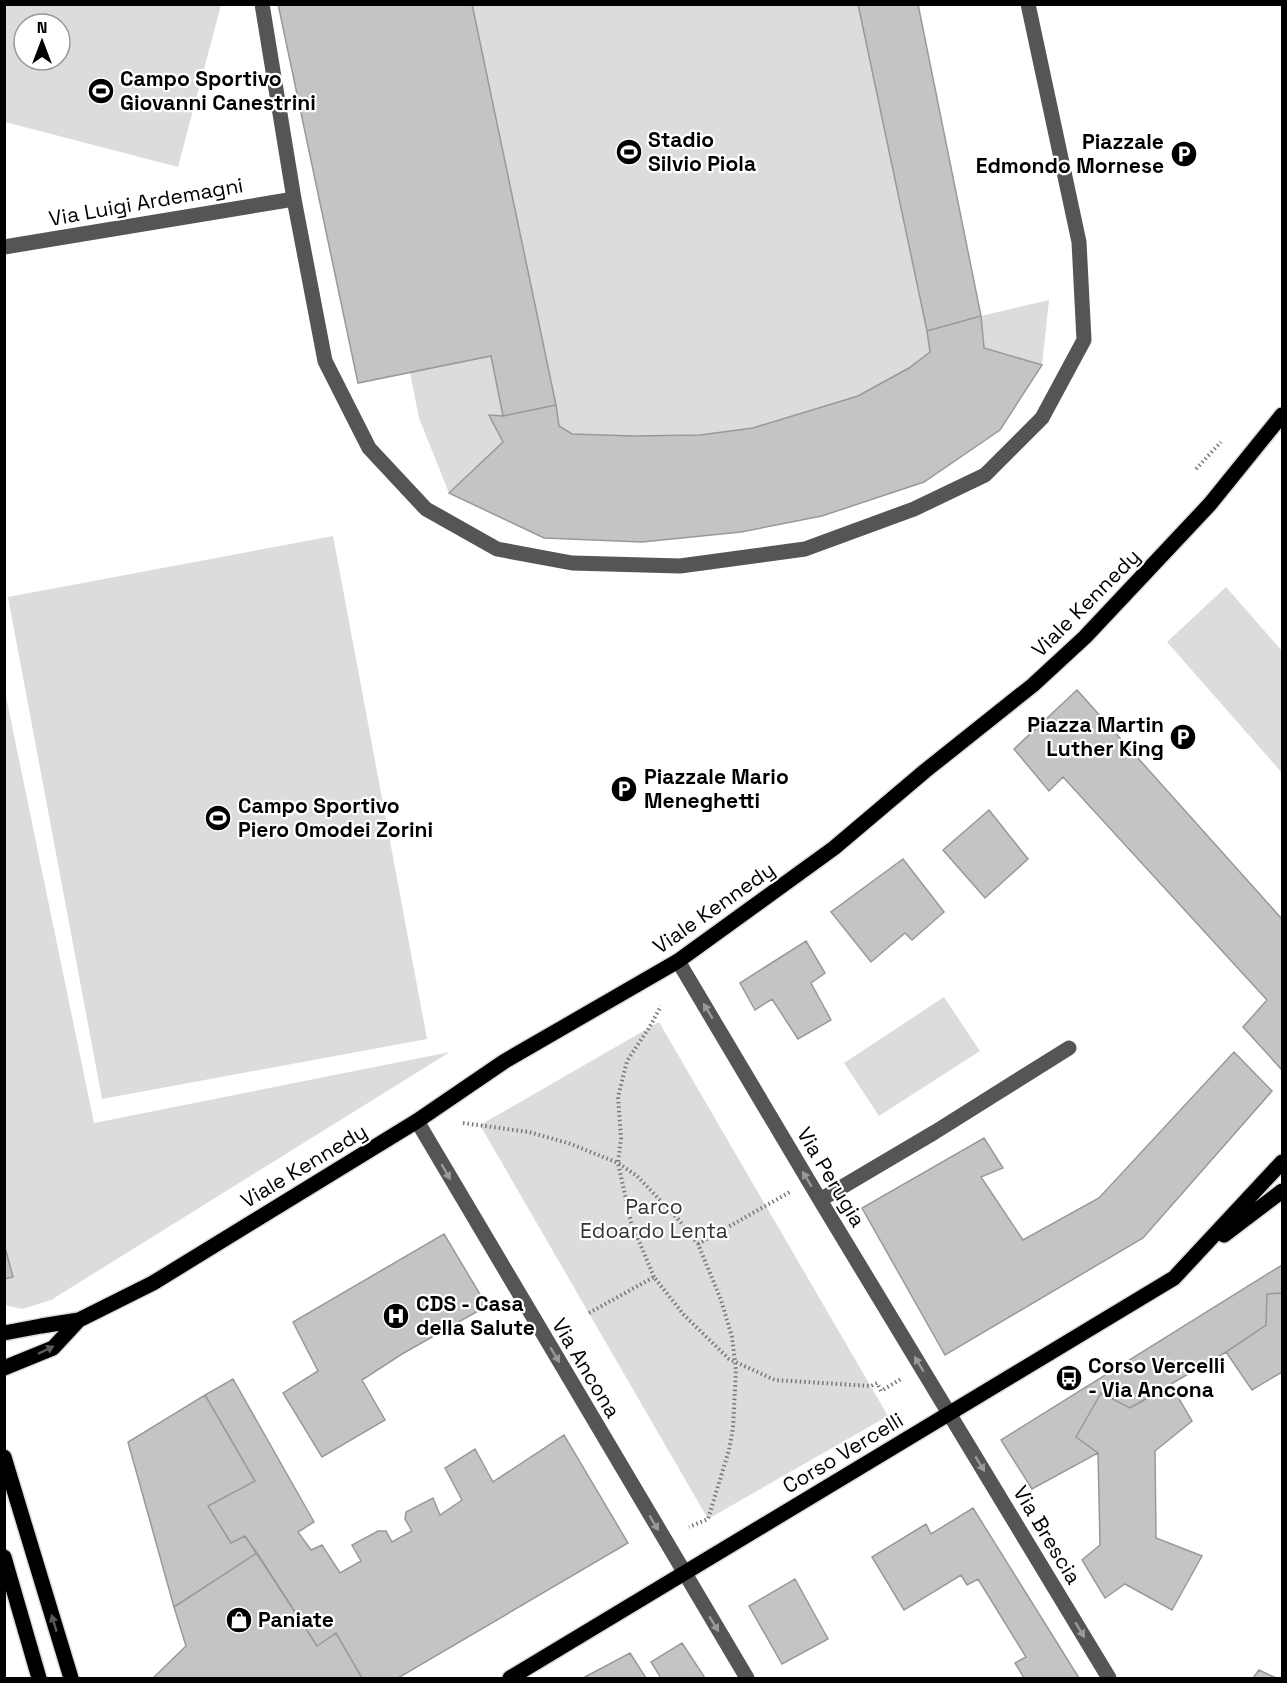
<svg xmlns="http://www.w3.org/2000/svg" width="1287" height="1683" font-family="'Space Grotesk',sans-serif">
<rect width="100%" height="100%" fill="#fff"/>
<path fill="#dcdcdc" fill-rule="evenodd" d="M4 5H221L178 167 5 122ZM24 24H60V60H24Z
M278 5H918L981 316 1049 300 1042 365 1000 430 924 482 822 516 741 532 642 542 544 538 449 493 419 418 410 373 358 383Z
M333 536 427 1039 102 1099 8 597Z
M1226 587 1282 651V773L1167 642Z
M4 687 94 1123 450 1052 51 1300 22 1309 4 1305Z
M944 997 980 1051 879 1116 844 1063Z
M659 1022 888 1416 708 1519 480 1125Z"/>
<path fill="#c4c4c4" stroke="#999" stroke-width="1.5" d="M278 4H472L556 405 503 416 491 356 358 383Z
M858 4H918L981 316 927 331Z
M981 316 984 348 1042 365 1000 430 924 482 822 516 741 532 642 542 544 538 449 493 503 442 489 415 503 416 556 405 559 426 572 434 634 436 700 435 753 428 858 396 909 368 930 352 927 331Z
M1077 690 1282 919V1070L1243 1027 1267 1000 1063 777 1049 791 1014 749Z
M989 810 1028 859 985 898 943 850Z
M903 859 944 912 912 940 905 933 871 962 831 912Z
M806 941 825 973 811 983 831 1020 798 1039 772 999 755 1010 740 983Z
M1234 1052 1272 1091 1143 1238 945 1355 862 1208 984 1138 1003 1168 981 1177 1023 1240 1099 1198Z
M444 1234 487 1306 402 1354 362 1380 385 1420 322 1457 283 1393 318 1371 293 1322Z
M6 1251 13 1277 4 1279V1252Z
M1282 1265V1293L1267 1294 1266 1325 1226 1352 1130 1408 1101 1393 1076 1437 1098 1453 1032 1489 1001 1440Z
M1282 1293V1372L1252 1390 1226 1352 1266 1325 1267 1294Z
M233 1379 314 1522 298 1532 311 1550 322 1545 340 1573 361 1561 352 1545 378 1531H386L392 1542 412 1531 405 1519 406 1512 433 1498 440 1515 462 1500 445 1468 475 1449 493 1482 564 1435 628 1543 398 1678H362L336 1633 317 1646 245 1536 231 1543 208 1506 255 1481 205 1395Z
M1171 1385 1192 1421 1155 1451 1156 1538 1202 1556 1172 1610 1125 1584 1105 1598 1082 1560 1100 1545 1098 1453 1076 1437 1101 1393 1130 1408Z
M205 1395 255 1481 208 1506 231 1543 245 1536 257 1553 174 1607 128 1442Z
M973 1508 1079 1678H1024L1015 1663 1026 1657 978 1579 967 1585 961 1575 904 1610 872 1557 926 1524 931 1534Z
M257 1553 317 1646 336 1633 362 1678H153L186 1646 174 1607Z
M795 1579 828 1639 782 1664 749 1606Z
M682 1643 705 1678H661L651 1662Z
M630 1653 646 1678H583Z
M1259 1670 1276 1678H1253Z"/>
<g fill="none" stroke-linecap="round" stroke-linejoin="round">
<defs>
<path id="major" d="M1224 1235 1282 1191
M4 1333 41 1326 79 1320 153 1283 417 1121 505 1061 678 961 834 848 925 771 1033 685 1085 637 1210 504 1282 415
M4 1368 53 1348 79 1320
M4 1457 71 1678
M4 1557 39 1678
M510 1678 1174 1278 1282 1162"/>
</defs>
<use href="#major" stroke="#dbdbdb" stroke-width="18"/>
<path stroke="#777" stroke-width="4" stroke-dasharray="1.5 3" stroke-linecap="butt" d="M1196 469 1221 442
M463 1123 529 1132 571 1144 618 1163 637 1176 678 1219 698 1244 721 1300 732 1337 736 1370 733 1428 729 1450 708 1519 689 1527
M698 1244 790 1192
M654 1277 631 1222 618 1163 621 1138 618 1097 627 1061 649 1028 661 1006
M589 1313 654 1277 684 1315 729 1359 775 1380 871 1386 877 1383 881 1391 901 1379"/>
<path stroke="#555" stroke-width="15" d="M262 4 294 199 325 361 369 448 426 509 497 549 572 563 680 566 805 549 914 509 985 475 1042 418 1084 340 1079 242 1028 4
M4 247 294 199
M678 961 820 1200 1109 1678
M417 1121 747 1678
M820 1200 935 1132 1069 1048"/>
<use href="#major" stroke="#000" stroke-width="15"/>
</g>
<defs><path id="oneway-solid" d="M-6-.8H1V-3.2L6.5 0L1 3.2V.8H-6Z" transform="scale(1.5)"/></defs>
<g fill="#999">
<use href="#oneway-solid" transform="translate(708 1011) rotate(-121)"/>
<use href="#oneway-solid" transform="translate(446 1172) rotate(60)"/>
<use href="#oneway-solid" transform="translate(807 1179) rotate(-121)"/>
<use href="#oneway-solid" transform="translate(555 1355) rotate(59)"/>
<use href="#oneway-solid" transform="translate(919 1364) rotate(-121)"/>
<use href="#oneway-solid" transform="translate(980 1464) rotate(59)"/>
<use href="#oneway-solid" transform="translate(654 1523) rotate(59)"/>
<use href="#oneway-solid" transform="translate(714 1624) rotate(59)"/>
<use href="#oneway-solid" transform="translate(1080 1630) rotate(59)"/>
</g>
<g fill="#595959">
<use href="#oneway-solid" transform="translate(46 1350) rotate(-26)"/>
<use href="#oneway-solid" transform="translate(54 1623) rotate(-107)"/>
</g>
<defs>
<symbol id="stadium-disc" viewBox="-11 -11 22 22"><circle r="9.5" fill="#000" stroke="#fff"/><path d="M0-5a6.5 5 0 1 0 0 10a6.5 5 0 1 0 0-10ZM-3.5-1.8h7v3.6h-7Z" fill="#fff"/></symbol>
<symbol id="parking-disc" viewBox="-11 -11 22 22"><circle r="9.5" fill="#000" stroke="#fff"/><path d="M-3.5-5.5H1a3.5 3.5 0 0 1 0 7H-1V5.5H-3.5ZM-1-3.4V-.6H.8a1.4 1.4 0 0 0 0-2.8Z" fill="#fff"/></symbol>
<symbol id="hospital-disc" viewBox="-11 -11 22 22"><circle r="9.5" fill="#000" stroke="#fff"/><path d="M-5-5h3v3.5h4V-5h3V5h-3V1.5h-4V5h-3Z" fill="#fff"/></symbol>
<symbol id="bus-disc" viewBox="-11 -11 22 22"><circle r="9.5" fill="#000" stroke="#fff"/><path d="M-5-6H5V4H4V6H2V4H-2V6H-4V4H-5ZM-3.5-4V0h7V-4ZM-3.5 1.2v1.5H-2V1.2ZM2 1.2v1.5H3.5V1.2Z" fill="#fff"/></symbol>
<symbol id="shop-disc" viewBox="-11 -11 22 22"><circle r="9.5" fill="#000" stroke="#fff"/><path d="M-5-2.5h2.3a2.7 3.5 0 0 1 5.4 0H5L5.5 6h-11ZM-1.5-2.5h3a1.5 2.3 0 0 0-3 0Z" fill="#fff"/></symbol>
</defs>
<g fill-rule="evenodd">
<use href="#stadium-disc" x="86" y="76" width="30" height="30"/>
<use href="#stadium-disc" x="614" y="137" width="30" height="30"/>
<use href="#parking-disc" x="1169" y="139" width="30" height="30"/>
<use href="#parking-disc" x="1168" y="722" width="30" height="30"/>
<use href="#parking-disc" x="609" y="774" width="30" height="30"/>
<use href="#stadium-disc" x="203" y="803" width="30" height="30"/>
<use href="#hospital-disc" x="381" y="1301" width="30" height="30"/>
<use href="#bus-disc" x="1054" y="1363" width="30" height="30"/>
<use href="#shop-disc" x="224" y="1605" width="30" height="30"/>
</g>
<g text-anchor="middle" stroke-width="4.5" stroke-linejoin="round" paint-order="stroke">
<g font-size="21" font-weight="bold" fill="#000" stroke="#fff" text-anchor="start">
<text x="120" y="86">Campo Sportivo<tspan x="120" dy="24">Giovanni Canestrini</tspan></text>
<text x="648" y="147">Stadio<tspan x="648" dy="24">Silvio Piola</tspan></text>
<text x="1164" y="149" text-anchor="end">Piazzale<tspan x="1164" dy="24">Edmondo Mornese</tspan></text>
<text x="1164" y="732" text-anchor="end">Piazza Martin<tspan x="1164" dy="24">Luther King</tspan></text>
<text x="644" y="784">Piazzale Mario<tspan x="644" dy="24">Meneghetti</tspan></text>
<text x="238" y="813">Campo Sportivo<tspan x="238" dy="24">Piero Omodei Zorini</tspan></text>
<text x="416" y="1311">CDS - Casa<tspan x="416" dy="24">della Salute</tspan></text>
<text x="1088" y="1373">Corso Vercelli<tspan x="1088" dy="24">- Via Ancona</tspan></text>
<text x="258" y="1627">Paniate</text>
</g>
<g font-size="21" fill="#000" stroke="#fff">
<text transform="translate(146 202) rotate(-10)" y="7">Via Luigi Ardemagni</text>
<text transform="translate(1086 603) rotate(-45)" y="7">Viale Kennedy</text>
<text transform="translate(714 908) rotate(-35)" y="7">Viale Kennedy</text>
<text transform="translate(304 1166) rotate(-31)" y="7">Viale Kennedy</text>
<text transform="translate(831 1177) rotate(59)" y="7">Via Perugia</text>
<text transform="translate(586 1368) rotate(59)" y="7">Via Ancona</text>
<text transform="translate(843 1453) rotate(-31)" y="7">Corso Vercelli</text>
<text transform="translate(1047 1535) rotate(59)" y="7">Via Brescia</text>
</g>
<g font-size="21" fill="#333" stroke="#fff">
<text x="654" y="1214">Parco<tspan x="654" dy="24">Edoardo Lenta</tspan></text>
</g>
</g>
<rect width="1287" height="1683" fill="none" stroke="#000000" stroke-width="12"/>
<g transform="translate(42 42)"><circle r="28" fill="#ffffff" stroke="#999999" stroke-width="1.5"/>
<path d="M0-4.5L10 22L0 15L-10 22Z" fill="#000000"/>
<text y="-9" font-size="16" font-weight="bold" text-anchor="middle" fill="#000000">N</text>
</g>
</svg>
